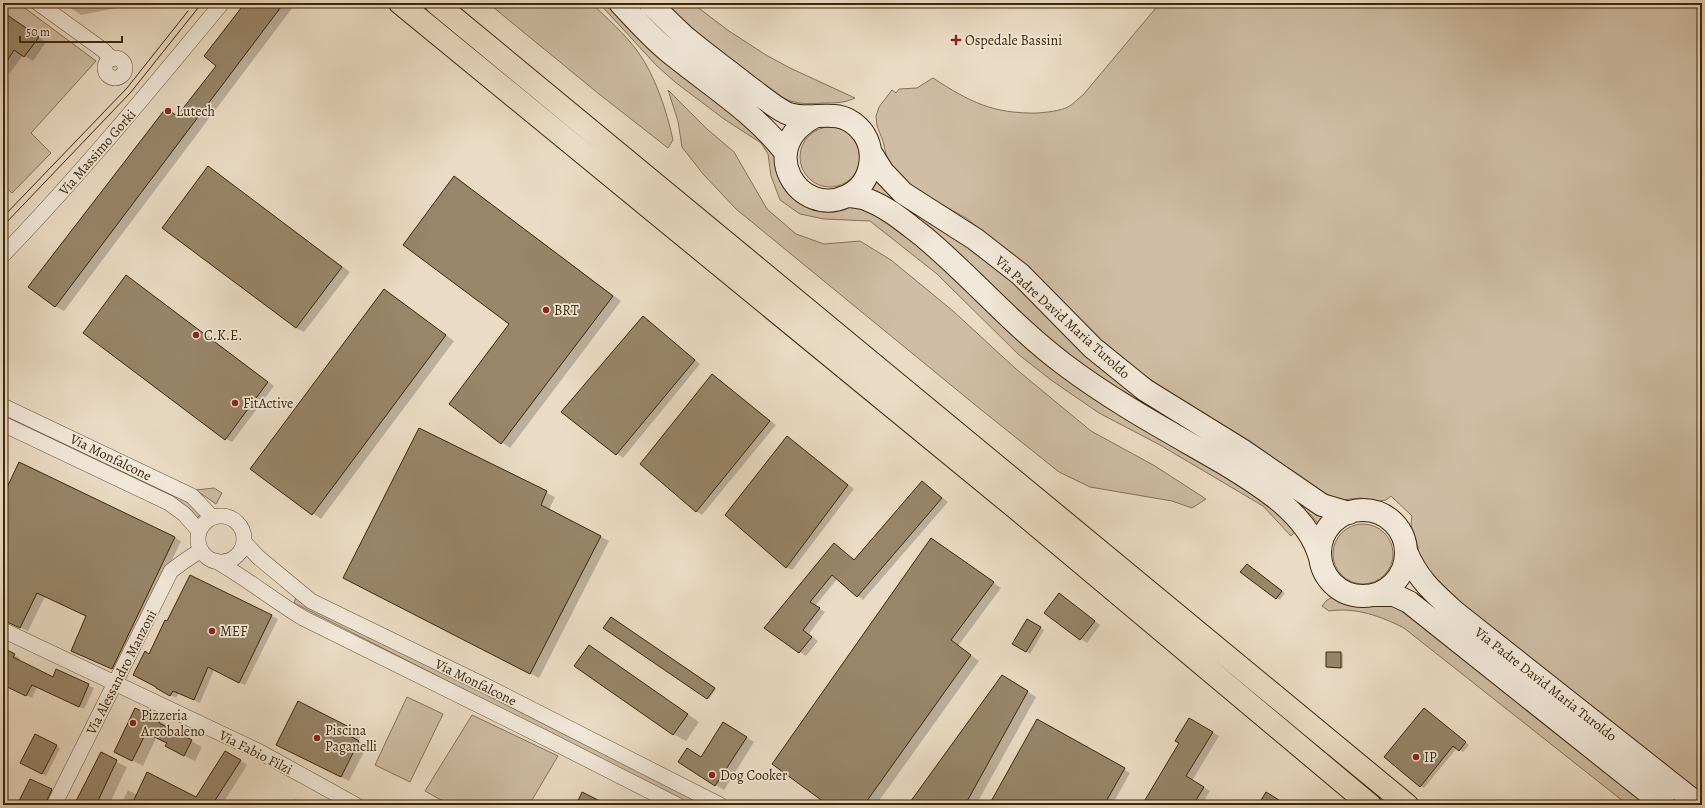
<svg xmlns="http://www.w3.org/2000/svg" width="1705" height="808" font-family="Alegreya,serif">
<rect width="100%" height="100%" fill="#ebdbc4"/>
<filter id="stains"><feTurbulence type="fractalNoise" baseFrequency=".005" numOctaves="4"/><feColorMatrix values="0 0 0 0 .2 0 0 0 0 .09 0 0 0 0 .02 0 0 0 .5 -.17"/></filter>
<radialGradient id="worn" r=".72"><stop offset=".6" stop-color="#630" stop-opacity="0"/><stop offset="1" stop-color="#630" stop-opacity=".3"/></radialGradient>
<path fill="#cebca4" stroke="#867256" d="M3 3H18L96 61 31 133 51 153 12 193 3 185Z
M488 3H591C607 18 625 34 638 52 655 75 667 112 673 140L668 148 599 94Z
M599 3H608L654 47 771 142 781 171 848 206 874 210 1234 477 1299 528 1291 536 1263 506 1160 445 1099 413 1051 380 1018 354 937 274 870 221 824 219 800 214 780 200 771 176 768 154 761 143 724 119 675 82 656 65Z
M664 3H692L729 31 766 55 790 68 855 98C844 103 837 103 825 103 803 104 794 105 774 93L696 33Z
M1160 3H1702V794L1437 584 1420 563 1418 547 1411 525 1412 516 1391 496 1386 500 1380 501 1360 498 1342 500 1333 497 1320 491 1256 446 1185 404 1140 372 1104 343 1012 254 966 218 904 183 888 163 883 141 877 126 876 116 879 107 892 90 896 93 899 89 917 88 933 78C970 102 993 114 1038 113 1048 112 1060 111 1068 107 1073 104 1078 99 1083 95Z
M668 90 707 129 734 152 767 209 796 234 824 244 860 241 891 260 953 311 1016 369 1091 431 1155 466 1206 499 1192 508 1172 501 1090 487 1059 472 979 408 736 209 703 174 682 147 678 121Z
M800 157a30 30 0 1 1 60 0a30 30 0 1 1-60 0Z
M876 181 890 196 937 223 1330 518 1321 527 1312 516 1291 499 1110 389 866 194Z
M3 414 192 504 200 515 197 518 191 510 180 503 3 417Z
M214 488 222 493 216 504 196 490Z
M1333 554a30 30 0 1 1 60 0a30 30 0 1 1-60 0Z
M1333 597 1355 604 1378 603 1399 606 1655 805H1628L1404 628C1380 616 1356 607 1329 611L1322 606 1327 600Z
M296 598 702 803 701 805H691L294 603Z
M407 697 443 714 410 782 375 765Z
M472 715 558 756 529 805H450L425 791Z"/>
<path fill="#0003" d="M63 3H127V6L81 15Z
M247 3H288L293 7 64 311 55 306 178 117 218 66Z
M913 3H926L922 8Z
M3 12 46 42 33 61 23 55 10 73 8 72 3 79Z
M209 168 350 272 304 332 296 328Z
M455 177 621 301 510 448 450 404 510 324Z
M132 280 274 386 232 442 226 439Z
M384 290 454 341 321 519 251 468Z
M643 317 700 364 623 458 563 412Z
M713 375 776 425 702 515 696 511Z
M419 430 555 497 549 510 609 541 539 678 353 583Z
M787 437 854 489 792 570 786 567Z
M3 481 174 537 181 541 119 672 79 654 87 616 45 596 28 631 3 619V551L9 539 3 536Z
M922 482 948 502 863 600 837 579 815 606 825 612 809 634 818 641 806 656 766 628 840 548 855 560Z
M939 544 1001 588 958 646 979 661 876 805H830Z
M1251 567 1285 593 1280 600 1276 598Z
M190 576 278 619 245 685 214 670 200 703 179 693 176 698 157 688 150 655 168 623Z
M1065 598 1100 625 1087 643 1081 639Z
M611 618 716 689 709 699 605 627Z
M1027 620 1044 630 1030 654 1013 644Z
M589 647 699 722 686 741 673 734Z
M3 649 20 658 18 661 53 678 57 671 94 688 84 709 37 687 32 698 3 684Z
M1327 653 1343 654V668L1327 667Z
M1011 681 1036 697 976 805H910Z
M298 703 361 735 358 741 367 746 349 781 286 749Z
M1427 711 1469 745 1463 752 1457 748 1424 788 1421 786Z
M1190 719 1219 736 1192 781 1210 791 1201 805H1143L1180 743Z
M160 721 170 727 169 729 202 747 195 761 177 752 167 744 156 738 143 766 115 751Z
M1037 721 1130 773 1112 805H990Z
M731 728 754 742 724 790 679 762 701 758Z
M36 735 60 748 46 776 26 765Z
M101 754 127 767 109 805H74Z
M233 756 247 765 222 805H121L128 790 137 795 196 798Z
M51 790 61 796 58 805H18Z
M3 796 12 805H3Z
M295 799 306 805H291Z
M240 802 245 805H237Z"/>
<path fill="#98856a" stroke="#3e2708" d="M245 3H284L55 307 28 287 166 108 177 116 216 66 204 56Z
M3 12 39 37 24 57 14 50 3 67Z
M208 166 342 267 296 328 162 228Z
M454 176 613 296 501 444 449 404 509 324 403 245Z
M126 275 268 382 225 440 83 333Z
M384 289 446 335 312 515 250 469Z
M643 316 695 360 616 455 561 412Z
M712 374 770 421 696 512 640 464Z
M419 428 547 491 541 505 601 536 530 674 343 578Z
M787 436 848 485 786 568 725 515Z
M19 462 175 537 112 669 71 651 86 616 37 593 20 628 3 620V548L8 539 3 536V496Z
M922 481 942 498 857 597 832 575 810 602 820 608 803 630 812 637 799 653 764 628 834 543 854 560Z
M931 538 994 582 951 640 971 655 864 805H828L772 764Z
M1247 564 1282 591 1276 599 1240 572Z
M190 575 272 615 239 683 208 667 194 700 173 691 170 696 156 688V687L133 675 145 651 149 654 165 620 167 621Z
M1059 593 1095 621 1080 640 1044 613Z
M611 617 715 688 707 699 603 628Z
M1027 619 1041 627 1026 652 1012 644Z
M589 645 688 714 673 735 574 666Z
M3 648 15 654 13 657 53 677 56 669 89 684 79 707 32 685 26 696 3 685Z
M1326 652H1341V668L1326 667Z
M1002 675 1028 691 965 805H908Z
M298 701 353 729 350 736 359 741 341 777 276 745Z
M135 708 160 720 159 723 192 740 184 756 165 746 167 743 146 733 132 761 114 752Z
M1424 708 1466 742 1459 751 1453 746 1420 787 1384 757Z
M1189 718 1213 732 1186 776 1204 787 1193 805H1142L1179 743 1175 741Z
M1037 719 1125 768 1104 805H989Z
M723 722 747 737 715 786 678 762 687 748 701 757Z
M35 734 57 745 42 774 20 763Z
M225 751 241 760 212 805H139L133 802 147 772 196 797Z
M101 752 117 760 96 805H74Z
M30 779 52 789 45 805H17Z
M582 792 608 805H576Z
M1266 792 1287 805H1258Z"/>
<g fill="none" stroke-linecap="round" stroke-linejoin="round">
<defs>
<path id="street" d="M38 3 103 50 112 59
M105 68a10 10 0 1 1 20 0a10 10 0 1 1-20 0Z
M3 255C80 175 151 89 222 3
M3 406 192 496 212 517
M3 424 169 503 184 514 199 531
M198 539a23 23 0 1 1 46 0a23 23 0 1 1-46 0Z
M244 542 258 557 311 601 490 688 720 805
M216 561C246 578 273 600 303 618L547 739 677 805
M3 630 260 752 356 805
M54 805 171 571 183 562 201 550"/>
<path id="secondary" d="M620 3C635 19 650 36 668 51 708 84 753 111 786 153
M650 3C661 14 673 26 685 37 705 54 728 70 749 87 759 94 779 111 789 114 814 122 836 106 858 127 879 147 873 184 847 196 799 219 755 148 814 117
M871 153 883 172 903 193 975 239 1020 274 1093 348 1145 390 1242 450 1322 505 1349 513
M848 196C854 197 862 197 868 200 889 208 907 224 924 237 973 278 1014 327 1065 365 1114 402 1168 431 1220 461 1258 484 1308 513 1320 558
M1320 553a43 43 0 1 1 86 0a43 43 0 1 1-86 0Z
M1406 551C1418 580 1434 593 1456 613L1699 805
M1374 595H1394L1409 602 1664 805"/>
<path id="highway" d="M400 3 1017 509 1370 805
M436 3 1407 805"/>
</defs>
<use href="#street" stroke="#695437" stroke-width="16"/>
<use href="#secondary" stroke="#3e2708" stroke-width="24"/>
<use href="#highway" stroke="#3e2708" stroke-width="24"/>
<use href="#street" stroke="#f2e8d9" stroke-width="15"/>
<use href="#secondary" stroke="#f2e8d9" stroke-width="22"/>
<use href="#highway" stroke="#ebdbc4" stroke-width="22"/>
<path stroke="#3e2708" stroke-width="1" d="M3 217 127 88 188 11
M3 226 131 92 202 3"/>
</g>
<g fill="#8f2418" stroke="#f2e8d9" stroke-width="1.5">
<path d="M954 34h4v4h4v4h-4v4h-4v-4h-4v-4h4z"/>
<circle cx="168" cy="111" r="4"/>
<circle cx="546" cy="310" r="4"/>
<circle cx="196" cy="335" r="4"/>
<circle cx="235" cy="403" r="4"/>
<circle cx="212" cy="631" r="4"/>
<circle cx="133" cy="723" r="4"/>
<circle cx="317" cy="738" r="4"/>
<circle cx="1416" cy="757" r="4"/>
<circle cx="712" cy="775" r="4"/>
</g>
<g text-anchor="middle" stroke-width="3.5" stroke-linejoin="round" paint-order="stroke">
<g font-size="14" fill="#3e2708" stroke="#f2e8d9" text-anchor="start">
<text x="965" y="45">Ospedale Bassini</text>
<text x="176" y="116">Lutech</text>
<text x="554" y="315">BRT</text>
<text x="204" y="340">C.K.E.</text>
<text x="243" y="408">FitActive</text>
<text x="220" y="636">MEF</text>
<text x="141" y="720">Pizzeria<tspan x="141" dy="16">Arcobaleno</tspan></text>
<text x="325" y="735">Piscina<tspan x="325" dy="16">Paganelli</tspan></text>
<text x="1424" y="762">IP</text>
<text x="720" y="780">Dog Cooker</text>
</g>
<g font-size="14" fill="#3e2708" stroke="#f2e8d9">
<text transform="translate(97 152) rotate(-49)" y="5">Via Massimo Gorki</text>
<text transform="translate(1063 317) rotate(42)" y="5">Via Padre David Maria Turoldo</text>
<text transform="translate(111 457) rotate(26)" y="5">Via Monfalcone</text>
<text transform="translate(121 672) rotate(-63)" y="5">Via Alessandro Manzoni</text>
<text transform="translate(476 682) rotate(26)" y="5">Via Monfalcone</text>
<text transform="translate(1546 684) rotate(38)" y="5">Via Padre David Maria Turoldo</text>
<text transform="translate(256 752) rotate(27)" y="5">Via Fabio Filzi</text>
</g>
</g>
<rect width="1705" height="808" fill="none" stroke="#ebdbc4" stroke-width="16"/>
<rect x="4" y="4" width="1697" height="800" fill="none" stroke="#3e2708" stroke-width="2"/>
<rect x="8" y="8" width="1689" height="792" fill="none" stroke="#3e2708"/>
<path d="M20 36v6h102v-6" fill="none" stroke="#3e2708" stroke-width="2"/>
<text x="26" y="36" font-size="12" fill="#3e2708" stroke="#f2e8d9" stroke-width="3" paint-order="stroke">50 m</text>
<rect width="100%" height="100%" filter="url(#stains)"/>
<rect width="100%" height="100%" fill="url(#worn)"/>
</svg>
